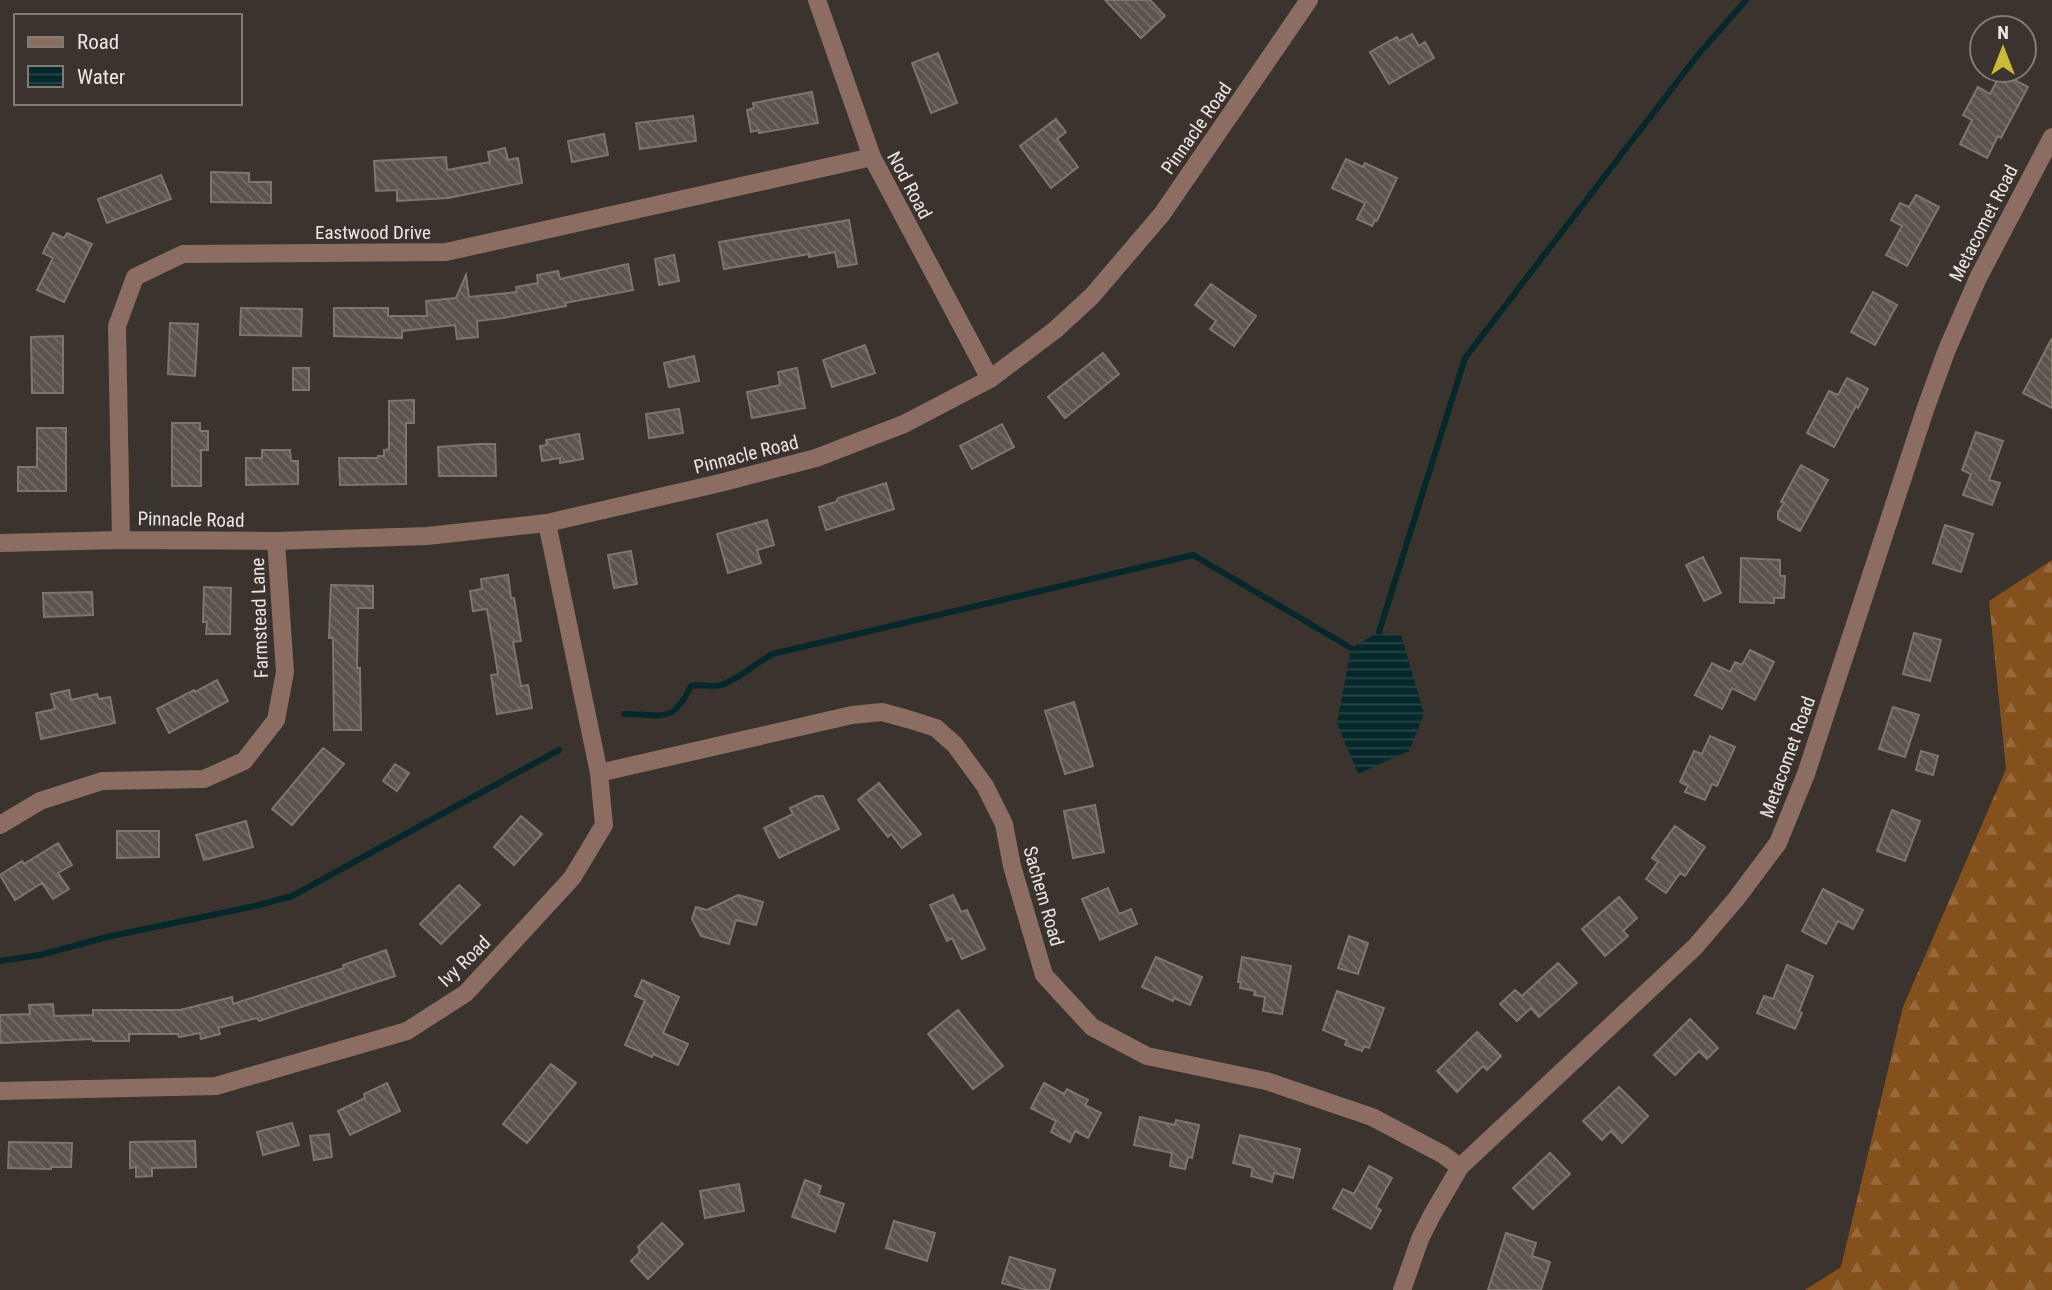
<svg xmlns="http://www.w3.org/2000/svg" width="2052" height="1290" font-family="'Roboto Condensed',sans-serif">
<defs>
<pattern id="forest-firs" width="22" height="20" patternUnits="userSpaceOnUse" patternTransform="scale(1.75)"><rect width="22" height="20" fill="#84511c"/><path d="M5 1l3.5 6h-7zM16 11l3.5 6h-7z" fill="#966a3d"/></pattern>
<pattern id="water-rules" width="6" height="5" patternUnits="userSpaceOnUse" patternTransform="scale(1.75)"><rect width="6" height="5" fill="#06282a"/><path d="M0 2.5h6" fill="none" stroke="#2a4749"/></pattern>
<pattern id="building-back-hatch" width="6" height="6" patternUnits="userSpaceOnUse" patternTransform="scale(1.75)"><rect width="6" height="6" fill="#5c534c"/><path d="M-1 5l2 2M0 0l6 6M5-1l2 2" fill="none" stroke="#746c66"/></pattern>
</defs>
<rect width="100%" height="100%" fill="#3b332d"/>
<path fill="url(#forest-firs)" d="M2052 560V1290H1805L1841 1267 1903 1007 2006 769 1989 601Z"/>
<path fill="url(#water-rules)" d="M1379 632 1401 635 1424 714 1409 751 1358 774 1337 723 1351 648Z"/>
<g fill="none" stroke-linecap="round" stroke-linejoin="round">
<path stroke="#06282a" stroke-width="6" d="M1379 632 1465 358 1697 56 1746 0
M624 714C663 714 672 725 691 686 702 683 712 689 724 684 741 677 757 663 772 654L1193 555 1351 648
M0 961 40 955 107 937 255 906 292 896 559 750"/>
</g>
<path fill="url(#building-back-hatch)" stroke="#7e756d" stroke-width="2" d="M1105 0H1150L1165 16 1141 38Z
M1412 34 1419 46 1425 42 1434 58 1389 84 1370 52 1397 37 1399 41Z
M938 53 957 103 931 113 912 63Z
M2001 73 2028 87 2001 138 1998 136 1987 158 1960 144 1972 120 1963 115 1978 87 1990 94Z
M812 92 818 123 759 133 758 130 751 132 747 110 754 108 753 103Z
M693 116 696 141 640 149 636 123Z
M1056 119 1066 132 1057 139 1078 167 1051 188 1020 146Z
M604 134 608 155 572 162 568 141Z
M505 148 508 160 518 158 522 183 448 198 397 201V190L376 191 374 161 446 157 447 170 490 162 488 152Z
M1346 159 1363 167 1365 163 1397 178 1377 221 1375 220 1372 226 1357 219 1365 203 1332 188Z
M211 172 249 173V182H271V203L211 202Z
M161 175 171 199 107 223 98 199Z
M1916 195 1939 207 1907 266 1886 255 1902 226 1891 220 1900 203 1909 207Z
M849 220 857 264 838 267 835 252 809 257V254L724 269 719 242Z
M53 233 64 238 67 233 92 244 64 302 37 290 53 258 43 253Z
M674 255 679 281 659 285 655 259Z
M628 264 633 290 565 303 566 306 503 318 477 321 478 337 457 339 455 325 402 331V338L334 336V308H388V316H427L426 301 456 298 466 275 469 297 517 292 516 287 538 283 537 275 558 271 560 279Z
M1211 284 1256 316 1234 346 1210 329 1216 321 1195 305Z
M1873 292 1897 305 1875 345 1851 332Z
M241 308 302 309 301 336 240 335Z
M170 323 198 324 195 376 168 374Z
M63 336V393H32L31 337Z
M2052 338V408L2023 393Z
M865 345 875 373 832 387 823 360Z
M1103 353 1119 374 1065 418 1048 397Z
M694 356 699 381 669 387 664 363Z
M293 368H309V390H293Z
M797 368 805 408 752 418 747 392 780 385 778 372Z
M1847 378 1868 389 1858 408 1856 406 1834 447 1807 433 1829 391 1838 395Z
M414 400V423H406V484L340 485 339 458H378V456H384V450L389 449V401Z
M679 409 683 433 649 438 646 414Z
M172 423H200V431H208V450H201V486H172Z
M1002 424 1014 447 972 469 960 446Z
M37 428H66V491H18V467H37Z
M1976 432 2003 441 1989 480 2000 483 1992 505 1963 495 1971 474 1962 470Z
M579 434 583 459 560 463V458L542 461 540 446 547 445 546 440Z
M479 444H495L496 476H439L438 447Z
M262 450H290L291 461H298V484L246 485V458H262Z
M1801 465 1828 480 1800 531 1778 519V512L1784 503 1781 502Z
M886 483 894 509 826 530 819 507 836 502 838 498Z
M767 520 774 545 757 550 761 563 728 573 717 534Z
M1945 525 1973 534 1961 572 1933 563Z
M631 551 637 584 614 588 608 555Z
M1703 557 1721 593 1704 601 1686 565Z
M1741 558 1780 560V576H1785L1784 598H1774V603L1740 602Z
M508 575 511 598H514L521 641 513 642 521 686 528 685 532 708 497 714 491 675 498 674 487 609 473 611 470 591 482 589 481 579Z
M331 585 373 586V608H358L357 668H360L361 730H334L333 638H329Z
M204 587 231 588 230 634H206L207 622H203Z
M92 592 93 615 44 617 43 593Z
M1914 633 1941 640 1930 681 1903 674Z
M1750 650 1774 662 1755 700 1732 688 1722 709 1695 695 1712 663 1730 672 1735 662 1742 665Z
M217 680 228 701 169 733 157 709 194 690 195 692Z
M69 690 71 700 97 694 99 699 110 697 115 723 41 739 36 713 55 709 51 694Z
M1074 702 1093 766 1065 774 1045 711Z
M1893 707 1919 715 1905 757 1879 749Z
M1710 736 1735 747 1717 786 1712 784 1705 800 1685 792 1688 786 1680 782 1694 751 1702 754Z
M323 748 344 764 292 825 272 809Z
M1921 751 1938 756 1933 775 1916 770Z
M395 764 409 773 397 791 383 781Z
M879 783 921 834 902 848 891 834 888 837 858 800Z
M816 796H823L839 829 779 858 764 828 793 814 790 808Z
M1095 805 1104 852 1073 858 1064 811Z
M1892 810 1920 821 1905 861 1877 851Z
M521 816 542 834 514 865 494 847Z
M246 821 253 847 204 860 196 835Z
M1675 826 1705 847 1685 876 1680 873 1666 893 1646 879 1658 862 1652 858Z
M117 831H159V857L117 858Z
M58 843 72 865 58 873 69 889 53 899 42 883 15 900 0 875 22 861 24 864Z
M459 885 480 905 441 944 420 924Z
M1108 888 1119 914 1131 909 1137 924 1100 940 1082 899Z
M1823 889 1863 910 1853 929 1838 921 1826 944 1802 931Z
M738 895 763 902 756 925 736 920 729 944 701 936 692 919 696 907 707 910Z
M953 895 961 912 967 910 985 949 962 959 952 938 947 941 930 905Z
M1619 897 1637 918 1623 931 1628 936 1605 956 1582 929Z
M1349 936 1368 943 1358 974 1338 968Z
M386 950 395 976 259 1021 257 1018 218 1028 220 1034 201 1039 200 1033 179 1037 178 1034H129V1041H93V1039L0 1043V1015L30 1014 29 1005 53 1004 54 1016 93 1015V1010H180L232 997 233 1004 344 968 343 965Z
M1156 957 1202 977 1190 1005 1174 998 1173 1001 1142 987Z
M1242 957 1291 966 1282 1014 1263 1011 1265 997 1254 995 1255 991 1240 988 1241 982H1238Z
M1558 963 1577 983 1539 1017 1531 1008 1517 1021 1500 1004 1515 990 1522 996Z
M1787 965 1813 976 1799 1012 1802 1013 1795 1029 1757 1013 1764 996 1773 999Z
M642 980 679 997 663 1033 688 1044 678 1065 653 1054 652 1057 625 1045 645 1000 635 996Z
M1337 991 1384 1008 1369 1048 1364 1046 1362 1051 1345 1045 1347 1040 1323 1030Z
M958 1010 1003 1066 973 1089 928 1034Z
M1690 1019 1718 1048 1707 1059 1699 1051 1675 1075 1654 1055Z
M1477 1032 1501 1056 1487 1070 1483 1066 1457 1092 1437 1071Z
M551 1064 576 1083 527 1143 503 1124Z
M387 1083 400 1111 350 1135 338 1111 365 1098 364 1094Z
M1044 1083 1064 1094 1067 1089 1088 1100 1085 1105 1101 1113 1088 1138 1075 1131 1070 1142 1051 1132 1056 1121 1031 1108Z
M1619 1087 1648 1116 1622 1143 1611 1131 1602 1140 1583 1121Z
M1140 1117 1175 1125 1176 1120 1199 1125 1192 1158 1188 1157 1185 1169 1170 1166 1172 1153 1134 1145Z
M292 1123 299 1145 263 1155 257 1132Z
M329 1134 332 1157 314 1160 310 1136Z
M1240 1135 1300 1149 1293 1178 1274 1173 1272 1182 1251 1176 1253 1168 1233 1163Z
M195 1141 196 1167 152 1168V1176L136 1177V1167L130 1168V1142Z
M9 1142 72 1143 71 1167H51V1169L8 1168Z
M1550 1153 1570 1174 1533 1209 1513 1188Z
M1369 1166 1392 1178 1376 1207 1381 1210 1371 1229 1333 1208 1343 1189 1354 1194Z
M805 1180 821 1186 818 1195 844 1204 835 1232 792 1217Z
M739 1184 744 1211 705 1218 700 1191Z
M894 1221 935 1233 927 1261 886 1248Z
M662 1223 683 1244 648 1279 631 1261 640 1252 638 1247Z
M1506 1233 1536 1243 1532 1256 1550 1262 1541 1290H1488Z
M1010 1257 1055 1270 1049 1290H1027L1002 1283Z"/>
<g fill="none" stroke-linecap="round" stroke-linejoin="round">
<path stroke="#8c6d61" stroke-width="18" d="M817 0 872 157 990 379
M121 540 117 326 135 277 183 254 446 252 872 157
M0 543 121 540 276 541 427 536 547 523 720 483 816 458 904 424 990 379 1055 330 1092 296 1162 214 1309 0
M599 773 852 715 882 712 911 720 936 728 955 745 985 786 1004 824 1012 866 1044 975 1092 1027 1147 1056 1266 1081 1372 1117 1442 1154 1460 1167
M0 825 40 801 102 781 204 779 244 761 276 720 285 672 276 541
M0 1091 216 1086 407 1031 466 993 572 878 604 825 599 773 547 523
M1402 1290 1420 1239 1432 1215 1460 1167 1695 947 1736 899 1778 843 1806 774 1925 410 1946 352 1978 278 2052 137"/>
</g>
<g text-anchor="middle" stroke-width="7" stroke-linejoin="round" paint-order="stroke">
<g font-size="19" fill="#ebe6e2" stroke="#3b332d">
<text transform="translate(1196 128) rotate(-55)" y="7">Pinnacle Road</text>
<text transform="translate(910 185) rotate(62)" y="7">Nod Road</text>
<text transform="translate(1983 223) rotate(-63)" y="7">Metacomet Road</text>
<text x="373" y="239">Eastwood Drive</text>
<text transform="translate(746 454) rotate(-14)" y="7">Pinnacle Road</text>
<text transform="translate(191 519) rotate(1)" y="7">Pinnacle Road</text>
<text transform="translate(259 618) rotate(-92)" y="7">Farmstead Lane</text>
<text transform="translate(1787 757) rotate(-70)" y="7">Metacomet Road</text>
<text transform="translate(1044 896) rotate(74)" y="7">Sachem Road</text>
<text transform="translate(464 961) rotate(-44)" y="7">Ivy Road</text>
</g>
</g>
<rect x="14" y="14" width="228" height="91" fill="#3b332d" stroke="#817b75" stroke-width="2"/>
<rect x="28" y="37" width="35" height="10" fill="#8c6d61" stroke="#817b75" stroke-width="2"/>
<text x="77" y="49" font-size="21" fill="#ebe6e2">Road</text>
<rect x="28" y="66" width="35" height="21" fill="url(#water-rules)" stroke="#817b75" stroke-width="2"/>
<text x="77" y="84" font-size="21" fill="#ebe6e2">Water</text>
<g transform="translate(2003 49)"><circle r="33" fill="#3b332d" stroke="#817b75" stroke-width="2"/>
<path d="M0-5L12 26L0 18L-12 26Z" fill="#c9ba3a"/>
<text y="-10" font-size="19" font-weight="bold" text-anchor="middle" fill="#ebe6e2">N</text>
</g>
</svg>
